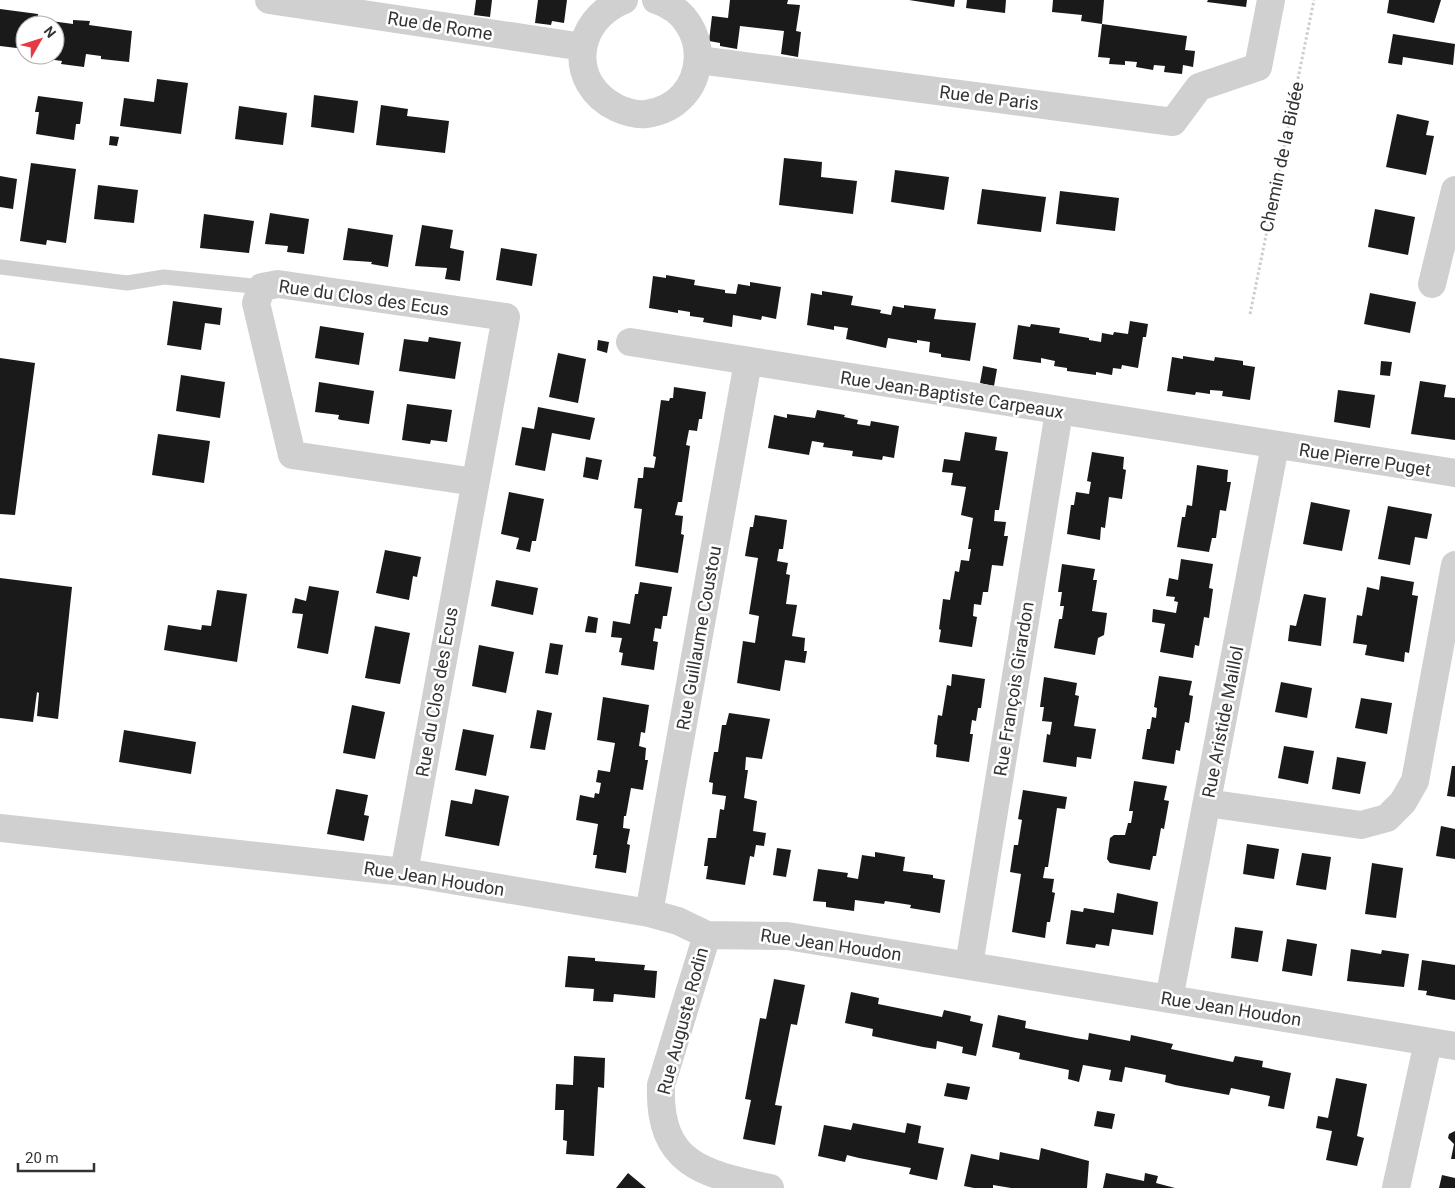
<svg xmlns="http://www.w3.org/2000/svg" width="1455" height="1188" font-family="Roboto,sans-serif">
<rect width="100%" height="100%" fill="#fff"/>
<path fill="#1a1a1a" d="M476 0H492L490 17 474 15Z
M538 0H567L564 23 552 21 551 25 535 23Z
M730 0H788L787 4 800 5 796 31 801 32 798 57 781 54 784 31 740 26 737 49 720 46V43L709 41 712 16 728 18Z
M909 0H955L954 7Z
M967 0H1006L1005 13 966 8Z
M1053 0H1104L1102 24 1187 36 1185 50 1195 51 1193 67 1183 65 1182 74 1164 72 1165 66 1154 65 1153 70 1136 67 1137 62 1125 61V65L1109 64 1110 58 1098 57 1102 24 1081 21 1082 15 1052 12Z
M1208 0H1247L1246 7 1207 2Z
M1389 0H1441L1434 23 1387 13Z
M0 9 38 14 37 25H25V49L0 46Z
M73 20 90 21 89 25 132 31 129 62 101 59V56L86 54 84 67 61 64 62 61 47 59V55H55V25H51V21L73 24Z
M1393 34 1455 44 1453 65 1403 57 1402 65 1388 63Z
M157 79 188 83 181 134 120 126 124 98 154 102Z
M314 95 358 101 354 133 311 127Z
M38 96 83 102 80 124H76L74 140 36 134 39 112H35Z
M381 105 408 109 407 116 449 121 445 153 376 145Z
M239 106 287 113 283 145 235 139Z
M1397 114 1429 121 1426 135 1434 136 1426 175 1386 167Z
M110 136 119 137 117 146 109 145Z
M784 158 822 162 821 177 857 181 853 214 779 205Z
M31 163 76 169 66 243 47 240 46 245 20 241Z
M895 170 949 177 944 210 891 202Z
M0 176 17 179 13 209 0 207Z
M98 185 138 190 134 223 94 219Z
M982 189 1046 197 1041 232 977 224Z
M1060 191 1119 198 1115 231 1056 224Z
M1375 209 1415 217 1408 255 1368 247Z
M270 213 309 219 304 254 287 252 288 246 265 244Z
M204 214 254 221 249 253 200 248Z
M422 225 453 230 450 248 464 251 460 281 445 279 447 268 415 266Z
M348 228 393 235 388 267 371 264 372 262 343 260Z
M501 248 537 254 532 286 496 280Z
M666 275 695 280 694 285 725 290V293L736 294 738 284 750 286V282L781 287 776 319 762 316 761 320 733 315 732 327 703 322 704 318 690 316V312L678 310V313L649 308 653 276 666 278Z
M822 291 853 296 851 305 881 310 880 313 891 315 893 306 904 308V305L936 309 934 319 976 323 970 361 941 357V354L929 352 930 342 917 340V343L888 338 886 348 846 339 848 328 834 326V330L807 325 811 293 822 295Z
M1370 293 1416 302 1410 333 1364 324Z
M173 301 222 308 220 325 205 323 201 350 167 345Z
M1130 321 1148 324 1146 337H1143L1138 368 1122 365 1121 369 1113 368 1112 375 1096 372V375L1067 371V368L1054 366 1055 361 1041 358V363L1013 359 1018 325 1030 327 1031 324 1060 328 1059 333 1089 338V340L1101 342 1102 333 1113 335 1114 332 1128 334Z
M320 326 364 333 359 365 315 358Z
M429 337 461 342 455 379 399 371 404 339 428 342Z
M598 340 609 342 607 353 597 350Z
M558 353 586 359 578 403 549 397Z
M1183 356 1214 361 1215 357 1243 361V365L1255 367 1250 400 1222 396 1223 391 1210 390V394L1196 392 1195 395 1167 391 1172 357 1183 359Z
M0 358 35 363 15 515 0 514Z
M1381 361 1392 362 1390 376 1380 375Z
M983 366 997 369 994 386 980 383Z
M181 375 225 382 220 418 176 411Z
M1420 381 1446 385 1444 397 1455 398V440L1411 434Z
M319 382 374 391 369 424 341 420 338 419 339 415 315 412Z
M674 387 706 392 702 419H699L697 431 689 430 686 445 690 446 682 502H678L675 515 683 516 681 534 684 535 678 573 635 566 642 509 634 508 638 478H643L644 467 654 468 656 457 653 456 661 400 669 401 670 398H673Z
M1338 390 1375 395 1370 428 1334 422Z
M407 404 452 410 447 442 431 440 430 444 402 440Z
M538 407 595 418 590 440 552 433 545 471 515 465 522 427 534 429Z
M817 410 845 415 844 417 858 420 857 424 870 426 871 421 899 426 894 458 883 456 882 460 852 456 853 451 823 447 824 443 812 441 809 455 768 448 774 415 787 418V414L815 418Z
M965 432 997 437 995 450 1008 452 999 510H995L994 521 1006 522 1004 536H1008L1003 566 992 565 988 592H983L981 605 974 604 973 616 977 617 972 647 939 642 941 630 939 629 943 599 950 600 955 571 959 572 961 560 969 561 971 549H968L973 518 961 515 966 487 951 485 953 473 942 472 944 459 960 461Z
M158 434 210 441 204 483 152 475Z
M1092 452 1124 457 1123 469 1126 470 1122 499 1109 497 1105 528 1101 527 1100 540 1067 534 1071 505H1074L1076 492 1089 494 1091 482 1087 481Z
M586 457 602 460 598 480 583 477Z
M1197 465 1228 470 1227 482H1231L1226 511 1220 510 1216 538H1212L1209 552 1177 547 1182 517H1185L1187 505 1192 506Z
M509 492 544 499 536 541H532L530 552 516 549 519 538 501 534Z
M1311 502 1350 510 1342 551 1303 544Z
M1388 506 1432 514 1427 539 1415 537 1410 565 1378 559Z
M755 515 787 520 783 549H779L777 561 788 563 786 574 790 575 786 604 797 605 792 636 805 638 804 651H807L805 663 785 660 780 691 737 683 743 641 755 643 759 616 749 614 758 558 745 556 750 527H753Z
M385 550 421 557 417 577 413 576 409 600 376 593Z
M1181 559 1213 564 1209 588 1213 589 1209 618 1204 617 1199 646 1195 645 1193 658 1160 652 1165 624 1152 622 1153 609 1176 613 1178 602 1174 601 1175 597 1166 596 1169 578 1178 580Z
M1062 564 1095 569 1093 580H1097L1092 611 1107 613 1104 635 1098 638 1095 655 1054 648 1059 619H1062L1064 606H1060L1062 592H1058Z
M1381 576 1414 582 1412 595 1418 596 1409 653 1405 652 1404 662 1365 655 1367 645 1353 643 1357 615 1362 616 1367 587 1379 590Z
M0 578 72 587 58 719 37 716 39 693 37 692 33 722 0 718Z
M496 580 538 588 533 615 491 606Z
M640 582 672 587 667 616H663L661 629 655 628 653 641 658 642 654 670 621 665 623 653 619 652 622 638 611 637 613 621 630 624 635 594H638Z
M309 586 339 591 328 654 297 648 303 614 292 613 295 598 306 601Z
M217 590 247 594 237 662 164 650 168 625 201 630 202 625 211 626Z
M1304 594 1326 598 1321 646 1288 641 1290 625 1296 626Z
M588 616 598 618 596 633 585 632Z
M375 626 410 633 400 684 365 678Z
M550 643 563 645 558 675 545 673Z
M479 645 514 652 506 693 472 686Z
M952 674 985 679 981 708H978L976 721 972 720 970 734H973L969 762 936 757 937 745 934 744 938 715 942 716 947 685 951 686Z
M1159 676 1192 681 1189 695 1193 696 1189 723 1185 722 1180 751 1176 750 1174 764 1142 759 1147 729H1150L1152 717 1156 718 1157 708 1154 707Z
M1044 677 1077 683 1075 695 1079 696 1074 726 1096 729 1091 759 1077 757 1076 767 1043 762 1047 734 1050 735 1052 722 1042 721 1044 707H1040Z
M1281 682 1312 688 1307 718 1275 712Z
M603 697 649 705 645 733 641 732 639 746 646 748 645 760H648L643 790 631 788 626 816H624L623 828 630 829 627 844 630 845 626 873 595 868 597 855H593L598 824 576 820 580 795 594 798 595 793 599 794 601 783 596 782 598 770 610 772 615 743 597 740Z
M1361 698 1392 703 1387 734 1355 728Z
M352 705 385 712 375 759 343 753Z
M537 710 552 713 545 750 530 748Z
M729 713 770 719 762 759 746 757 745 770H748L744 798 757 801 753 831 766 833 764 846 756 845 754 857 750 856 745 885 706 879 708 866H704L708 838H716L720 809 724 810 726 796 712 794 713 783 709 782 714 752H718L722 725H726Z
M463 729 494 735 486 776 455 770Z
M124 730 196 742 191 774 119 762Z
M1284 746 1314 751 1308 784 1278 778Z
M1337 757 1366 762 1360 794 1332 789Z
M1452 766H1455V797L1447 796Z
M1134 781 1167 786 1164 800 1169 801 1164 829 1161 828 1156 856H1153L1150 870 1110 863 1107 859 1110 838 1114 835H1125L1128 823H1131L1133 811H1129Z
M336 789 368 795 364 815 369 816 364 841 327 834Z
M475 789 509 796 499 846 445 836 451 800 472 804Z
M1023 790 1067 797 1065 809 1057 808 1048 867H1045L1043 878 1054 879 1052 892 1055 893 1050 922H1047L1045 938 1012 932 1021 874 1010 872 1014 845H1018L1022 820 1018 819Z
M1441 826 1455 829V859L1436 856Z
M1247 844 1279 849 1274 879 1243 874Z
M777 848 791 850 786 877 773 875Z
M875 852 905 857 903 871 933 875V878L945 880 940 913 910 908 911 905 885 901 884 904 855 900 854 911 826 907V902L813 901 818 869 848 873 847 877 858 879 862 855 875 857Z
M1302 853 1331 857 1326 890 1296 885Z
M1372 863 1403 868 1396 918 1365 914Z
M1117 893 1158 902 1153 935 1112 929 1109 946 1096 944 1095 948 1066 944 1071 910 1083 912 1084 908 1114 913Z
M1235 927 1263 931 1258 962 1231 958Z
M1287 939 1317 944 1312 976 1282 971Z
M1351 949 1381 954 1382 950 1409 954 1404 987 1347 981Z
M568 956 595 958V961L645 965 644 970 657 971 655 998 614 994 613 1002 593 1001 594 989 565 987Z
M1422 960 1455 965V1000L1426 995 1427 991 1418 990Z
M774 979 805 985 797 1025 791 1024 775 1105 782 1106 775 1145 743 1139 751 1100 745 1099 760 1018 766 1019Z
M851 992 879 998 878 1004 942 1017 944 1010 971 1016 970 1021 983 1024 976 1056 962 1053 963 1047 937 1041 936 1049 923 1047 872 1036 873 1029 845 1023Z
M998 1015 1026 1021 1025 1028 1076 1038 1088 1040 1089 1033 1130 1041 1131 1035 1173 1044 1171 1049 1223 1060 1233 1062 1235 1056 1263 1061 1262 1067 1291 1073 1284 1109 1268 1106 1270 1096 1231 1088 1229 1095 1175 1085 1165 1082 1166 1075 1125 1067 1122 1082 1109 1080 1111 1070 1083 1065 1079 1082 1068 1079 1069 1070 1019 1059 1020 1053 992 1047Z
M574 1056 605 1058 604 1088 598 1087 594 1156 566 1154 567 1141 563 1140 564 1110H555L556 1084 573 1085Z
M1336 1078 1367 1084 1357 1136 1364 1138 1357 1166 1326 1160 1332 1131 1316 1128 1318 1116 1328 1118Z
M947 1083 970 1087 967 1100 944 1096Z
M1097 1111 1115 1114 1112 1129 1094 1126Z
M853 1123 905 1133 907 1123 921 1126 918 1143 944 1148 937 1180 909 1174 911 1168 859 1158 847 1155 845 1162 818 1156 824 1125 851 1130Z
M1455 1131V1159H1451L1454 1144 1448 1138 1449 1134Z
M1041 1148 1089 1161 1087 1188H1011L993 1185V1188H974L964 1186 971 1154 999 1160 1000 1152 1039 1160Z
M628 1173 646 1188H616Z
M1106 1173 1144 1181 1145 1173 1158 1176 1156 1183 1175 1188H1103Z
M1442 1175 1455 1178V1188H1439Z"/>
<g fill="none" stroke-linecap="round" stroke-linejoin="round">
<path stroke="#cdcdcd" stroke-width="3" stroke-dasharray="2.5 2.5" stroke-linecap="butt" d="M1250 314 1314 0"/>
<path stroke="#d0d0d0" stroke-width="15" d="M1 267 127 283 164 277 262 287"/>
<path stroke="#d0d0d0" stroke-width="28" d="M269 0 583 47
M624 0C574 20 566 83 617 108 626 112 636 115 646 114 710 106 716 19 656 0
M699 60 1173 122 1199 87 1258 67 1271 0
M1432 284 1455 190
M630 342 1455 473
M1207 803 1361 825 1387 818 1403 802 1415 781 1455 565
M0 828 404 872 649 913 678 921 707 935 787 936 1455 1046
M404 872 506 317 278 284 262 287 256 303 292 455 475 482
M649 913 748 362
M707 935 661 1085C658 1165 704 1174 770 1188
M969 965 1059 412
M1169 999 1275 446
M1396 1188 1428 1042"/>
</g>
<g text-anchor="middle" stroke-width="5" stroke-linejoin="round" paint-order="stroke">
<g font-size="18" fill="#333" stroke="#fff">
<text transform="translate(440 26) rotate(9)" y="6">Rue de Rome</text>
<text transform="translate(989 98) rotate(7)" y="6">Rue de Paris</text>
<text transform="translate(1282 157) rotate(-78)" y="6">Chemin de la Bidée</text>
<text transform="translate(364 298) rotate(8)" y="6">Rue du Clos des Ecus</text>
<text transform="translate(952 395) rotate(9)" y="6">Rue Jean-Baptiste Carpeaux</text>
<text transform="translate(1365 460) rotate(9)" y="6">Rue Pierre Puget</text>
<text transform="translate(699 638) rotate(-80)" y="6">Rue Guillaume Coustou</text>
<text transform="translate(1014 689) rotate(-81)" y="6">Rue François Girardon</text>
<text transform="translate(437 692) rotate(-80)" y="6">Rue du Clos des Ecus</text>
<text transform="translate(1223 722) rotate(-79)" y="6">Rue Aristide Maillol</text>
<text transform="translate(434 879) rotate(9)" y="6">Rue Jean Houdon</text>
<text transform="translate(831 945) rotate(8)" y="6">Rue Jean Houdon</text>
<text transform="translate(1231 1009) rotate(9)" y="6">Rue Jean Houdon</text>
<text transform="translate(683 1021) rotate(-75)" y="6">Rue Auguste Rodin</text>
</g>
</g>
<g transform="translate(40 40) rotate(51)"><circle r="24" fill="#ffffff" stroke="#adadad"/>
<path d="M0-4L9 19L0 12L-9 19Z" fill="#e63946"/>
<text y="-8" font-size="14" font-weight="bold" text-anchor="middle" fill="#333333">N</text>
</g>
<path d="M18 1163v8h76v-8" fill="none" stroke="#333333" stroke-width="2.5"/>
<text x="25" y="1163" font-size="15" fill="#333333" stroke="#ffffff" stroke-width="4" paint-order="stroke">20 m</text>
</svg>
